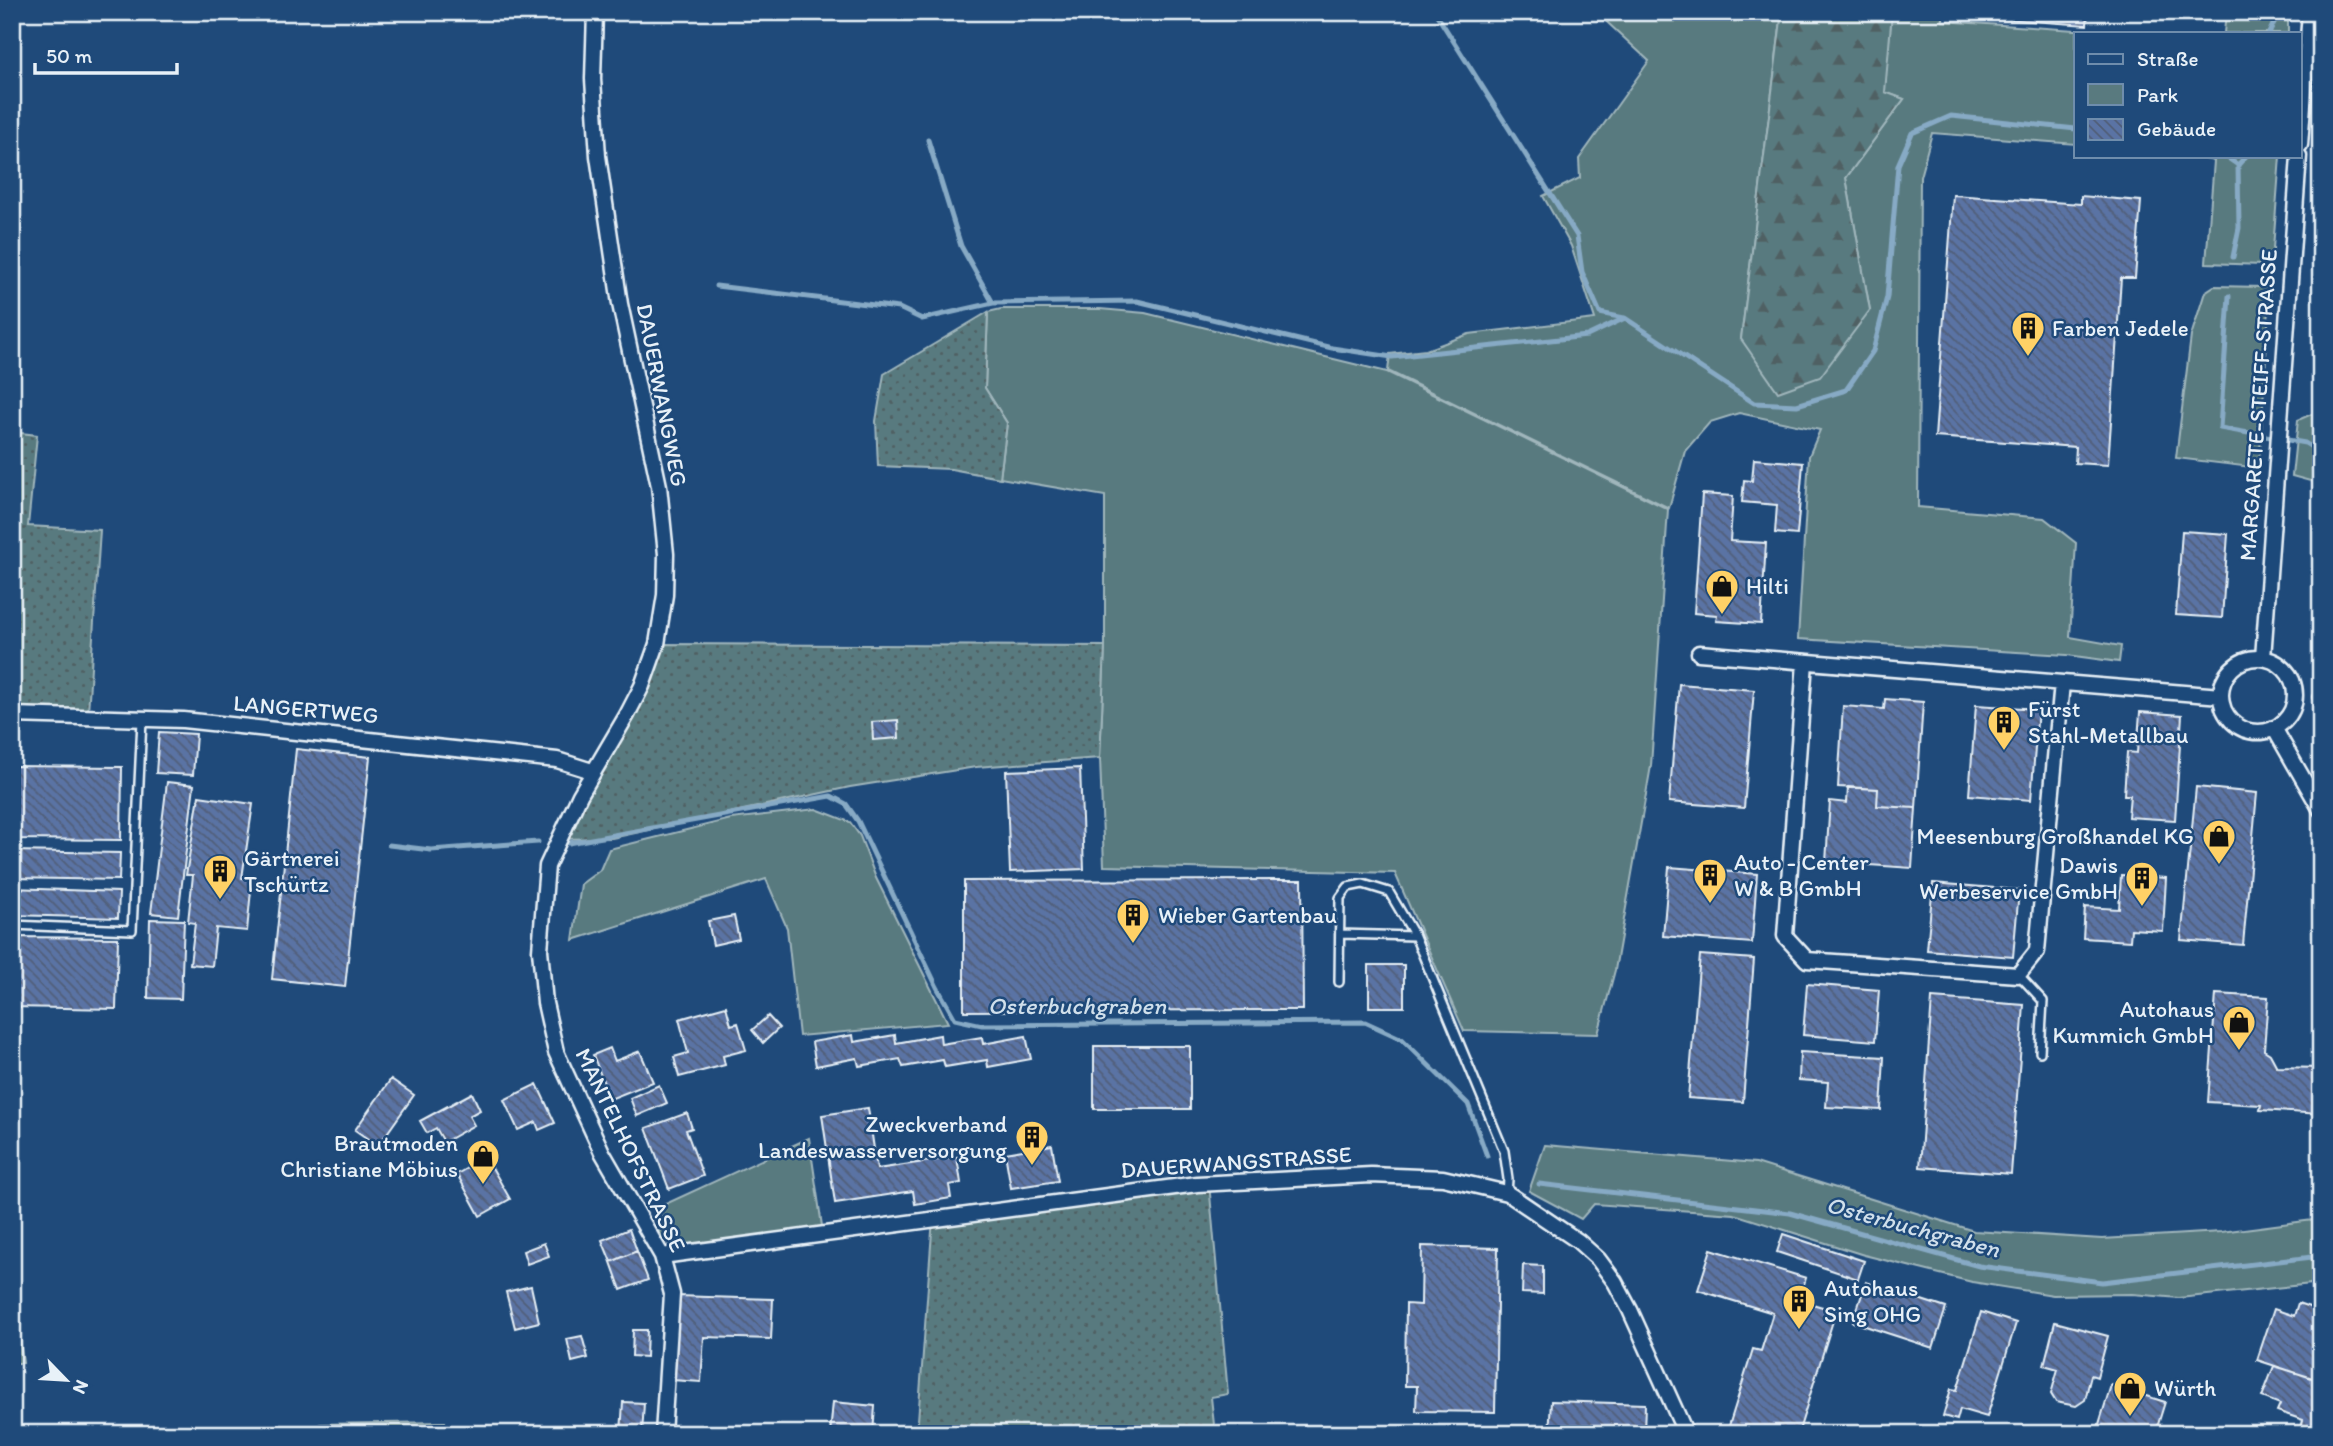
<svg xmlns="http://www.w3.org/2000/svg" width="2333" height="1446" font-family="Itim,sans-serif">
<defs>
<pattern id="forest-firs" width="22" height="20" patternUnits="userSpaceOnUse" patternTransform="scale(1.75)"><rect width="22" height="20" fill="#597a7f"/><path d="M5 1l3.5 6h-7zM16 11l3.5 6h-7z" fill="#506164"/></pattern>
<pattern id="garden-dots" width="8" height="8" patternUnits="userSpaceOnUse" patternTransform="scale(1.75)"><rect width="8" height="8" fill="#597a7f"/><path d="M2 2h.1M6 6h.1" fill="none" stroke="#506164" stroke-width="1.8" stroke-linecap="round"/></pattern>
<pattern id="building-back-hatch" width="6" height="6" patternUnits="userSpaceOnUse" patternTransform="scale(1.75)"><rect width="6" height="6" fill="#5a73a4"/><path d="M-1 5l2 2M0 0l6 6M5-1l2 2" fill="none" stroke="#505e77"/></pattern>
</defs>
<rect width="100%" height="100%" fill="#1f4a7a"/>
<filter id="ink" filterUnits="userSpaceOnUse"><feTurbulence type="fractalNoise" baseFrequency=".0143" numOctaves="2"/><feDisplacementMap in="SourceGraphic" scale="14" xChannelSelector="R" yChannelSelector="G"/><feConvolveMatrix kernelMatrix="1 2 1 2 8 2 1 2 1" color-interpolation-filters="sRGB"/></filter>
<g filter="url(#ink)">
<path fill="#597a7f" stroke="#a0b6bc" stroke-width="2" d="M1596 12H1782L1741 339 1870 310 1846 178 1904 99 1884 92 1892 12H1943V21L2119 33H2076V144L1932 133 1920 177 1918 507 2044 518 2076 543 2070 637 2121 646 2119 662 2067 655 1798 639 1809 456 1820 430 1739 413 1710 422 1685 451 1669 508 1388 371 1390 354 1426 350 1469 334 1595 319 1571 246 1543 196 1580 178 1579 159 1649 61Z
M2226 12H2288V33H2224Z
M2191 156H2280L2272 262 2263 265 2206 263 2214 161Z
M2214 286 2264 287 2270 292 2259 468 2176 458 2191 336 2205 292Z
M1001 309H1100L1145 313 1387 372 1668 509 1651 766 1615 970 1598 1034 1464 1031 1395 873 1104 866 1100 758 1105 646V496L1000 478 1007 423 985 388 988 312Z
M2321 410V484L2292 476 2298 420Z
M816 809 850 822 860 836 876 878 948 1023 799 1036 787 928 766 879 573 940 581 884 600 870 609 849 731 819Z
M809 1138 822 1226 686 1248 669 1244 658 1232 666 1225 659 1207Z
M1545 1145 1756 1163 1974 1231 2102 1239 2221 1232 2313 1220 2321 1216V1283L2179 1298 2132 1294 2053 1295 1972 1282 1864 1255 1734 1214 1594 1204 1581 1219 1529 1191Z
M12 1285 23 1363H12Z
M445 1422 446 1434H333L313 1429 320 1424Z"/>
<path fill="url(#forest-firs)" stroke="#a0b6bc" stroke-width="2" d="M1782 12H1892L1885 92 1904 99 1846 178 1870 310 1820 377 1778 392 1741 339Z"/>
<path fill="url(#garden-dots)" stroke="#a0b6bc" stroke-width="2" d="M988 312 985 388 1007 423 1000 478 951 469 878 466 876 421 884 374Z
M12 432 37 435 28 526 100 530 88 713 12 711Z
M657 644 1105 646 1100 758 976 767 850 787 612 838 559 839Z
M1209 1183 1228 1394 1211 1397 1215 1434H917L933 1218Z"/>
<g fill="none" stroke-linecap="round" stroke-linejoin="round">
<path stroke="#87aac5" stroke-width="5" d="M1435 12 1577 236 1582 272 1600 313 1624 318
M2269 33 2279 12
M928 140 961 246 993 303
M2225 156 2238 165
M2233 257 2239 228 2238 165 2246 156
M716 286 899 308 922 319 993 303 1137 301 1332 348 1392 357 1587 336 1625 318 1754 403 1797 405 1846 390 1873 351 1887 297 1898 165 1912 133 1951 116 2076 129
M2229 296 2220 428 2305 443 2321 453
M569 843 831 796 846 804 858 821 937 987 955 1019 982 1025 1365 1022 1402 1039 1468 1104 1487 1156
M389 845 431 850 538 842
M1539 1184 1790 1213 1979 1266 2102 1282 2321 1256"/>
</g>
<path fill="url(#building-back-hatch)" stroke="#e8f1f8" stroke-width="2" d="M1947 12H2088L2087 25 1947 15Z
M1953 195 2081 204V196L2141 201 2135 278H2121L2108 465 2075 463 2076 447 1935 437Z
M1754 459 1803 463 1797 535 1775 533 1777 505 1742 502 1744 480 1752 481Z
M1702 494 1733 496 1730 541 1766 543 1761 624 1716 621 1717 615 1694 613Z
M2182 531 2228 534 2222 618 2176 615Z
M1679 684 1754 690 1744 808 1669 802Z
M1885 699 1923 702 1916 808 1877 806 1878 789 1838 787 1843 706 1884 709Z
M1976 705 2038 709 2031 800 1969 795Z
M2140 712 2182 715 2175 820 2128 817 2130 795H2124L2127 752 2137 753Z
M898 720 899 738 873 740 872 722Z
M159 732 196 734 193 775 156 773Z
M296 749 370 757 345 987 272 979Z
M12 766 122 767 121 840 12 839Z
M1080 768 1084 869 1010 872 1006 771Z
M167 782 194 785 178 916 151 913Z
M1848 787 1878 789 1877 806 1916 808 1912 868 1826 862 1830 801 1847 803Z
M2196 787 2257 793 2243 945 2181 940Z
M199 796 253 804 242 878 252 880 247 931 216 928 212 966 190 964 195 923 188 922 193 875H186Z
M12 851 120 853 119 880 12 878Z
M1669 867 1757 874 1752 943 1663 936Z
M2121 875 2166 878 2163 931 2131 929 2130 941 2083 938 2085 907 2119 909Z
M1302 880 1303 1010 964 1011V881Z
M1933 883 2019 890 2013 957 1927 950Z
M12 888 119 892 118 918 12 915Z
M734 916 739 939 713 945 708 921Z
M150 919 184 920 181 999 148 998Z
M12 937 118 938 116 1009 12 1007Z
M1700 955 1754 959 1743 1102 1688 1098Z
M1369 965H1404V1007H1369Z
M1807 984 1879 990 1875 1041 1803 1035Z
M2216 994 2268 997 2264 1050 2270 1054 2277 1067 2321 1068V1114L2260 1110 2261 1105 2208 1102Z
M1932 998 2024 1005 2011 1174 1920 1167Z
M726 1006 731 1025 738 1023 746 1050 723 1056 725 1065 679 1077 674 1057 688 1053 679 1019Z
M768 1016 779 1028 763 1043 752 1030Z
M853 1035 854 1042 895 1035 896 1043 940 1035 941 1044 982 1037 983 1044 1026 1036 1031 1059 988 1067 987 1060 945 1067 943 1060 903 1067 900 1059 859 1066 857 1058 816 1066 812 1042Z
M1094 1046H1190V1109H1094Z
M610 1048 615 1061 640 1051 653 1082 610 1099 593 1055Z
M1800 1052 1884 1057 1881 1110 1826 1107 1828 1082 1799 1080Z
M391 1079 414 1095 378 1146 355 1130Z
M537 1084 555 1123 539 1130 536 1122 518 1130 504 1100Z
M659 1085 667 1103 637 1116 630 1098Z
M472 1093 480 1110 469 1116 474 1125 444 1142 436 1128 427 1133 420 1121Z
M868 1108 877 1169 957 1157 961 1183 949 1185 951 1198 915 1204 913 1191 835 1203 822 1115Z
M687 1113 692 1128 686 1130 703 1176 669 1189 646 1128Z
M1052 1145 1058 1181 1011 1188 1005 1153Z
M486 1157 510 1199 480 1216 457 1174Z
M629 1229 637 1251 611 1262 602 1240Z
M1783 1234 1864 1261 1858 1279 1777 1252Z
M544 1243 549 1256 527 1264 523 1251Z
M1422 1246 1498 1248 1495 1412 1416 1411 1417 1386H1405L1406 1304 1421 1305Z
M1711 1249 1806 1278 1799 1300 1836 1311 1798 1434H1756L1729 1426 1753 1349 1761 1351 1773 1313 1698 1290Z
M637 1251 648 1280 621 1290 611 1262Z
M1523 1265 1543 1266V1294L1522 1293Z
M1866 1282 1946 1308 1933 1348 1853 1322Z
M531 1286 539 1322 515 1328 506 1292Z
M677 1296 773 1299 771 1339 704 1337 701 1382 672 1380Z
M2298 1303 2321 1311V1381L2257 1360 2274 1309 2294 1316Z
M1981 1312 2016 1323 1987 1417 1960 1409 1957 1420 1943 1416 1951 1389 1957 1390Z
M2055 1322 2108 1336 2097 1377 2091 1375 2085 1400 2076 1406 2056 1402 2051 1394 2058 1369 2044 1365Z
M633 1330H647L646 1357 632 1356Z
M582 1336 588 1358 572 1362 567 1339Z
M2274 1366 2316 1379 2314 1386 2321 1388V1434L2301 1428 2303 1420 2277 1411 2280 1404 2262 1397Z
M2111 1385 2165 1402 2155 1434H2096Z
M1551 1401 1645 1404 1644 1434H1549Z
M623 1402 644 1403 642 1434 621 1433Z
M833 1402 875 1406 873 1434H830Z"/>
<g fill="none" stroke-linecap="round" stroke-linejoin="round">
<defs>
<path id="lane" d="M2317 697H2321
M12 925 132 930 142 720
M1340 934 1415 936
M2019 975 2043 1001 2040 1052
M1339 982 1340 898 1348 887 1363 884 1389 892 1415 936 1504 1151 1508 1179 1507 1193"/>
<path id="street" d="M595 12 593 79 598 156 620 304 659 486 666 554 665 595 657 644 642 686 627 715 580 795 547 866 540 950 545 1003 556 1052 602 1152 662 1256 672 1294 663 1434
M2300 145 2310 12
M1699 653 2221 696
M2263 658 2299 156
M2221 695a37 37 0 1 1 74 0a37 37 0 1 1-74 0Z
M1805 662 1785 936 1807 960 2018 975 2037 951 2062 683
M12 715 183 720 557 760 592 771
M2274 728 2321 810
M662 1256 1197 1184 1371 1175 1443 1178 1507 1193 1578 1241 1598 1259 1615 1282 1630 1310 1686 1434"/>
</defs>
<use href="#lane" stroke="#e8f1f8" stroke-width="12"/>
<use href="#street" stroke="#e8f1f8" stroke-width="19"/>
<use href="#lane" stroke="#1f4a7a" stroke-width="7"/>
<use href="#street" stroke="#1f4a7a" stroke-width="14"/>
</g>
</g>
<defs>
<symbol id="building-pin" viewBox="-11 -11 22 30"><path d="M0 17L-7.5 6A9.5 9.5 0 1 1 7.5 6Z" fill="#ffd166" stroke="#1f4a7a"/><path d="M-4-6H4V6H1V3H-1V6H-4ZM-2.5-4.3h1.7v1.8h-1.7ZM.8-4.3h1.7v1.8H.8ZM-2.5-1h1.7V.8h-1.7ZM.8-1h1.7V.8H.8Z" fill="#111"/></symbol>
<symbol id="shop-pin" viewBox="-11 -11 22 30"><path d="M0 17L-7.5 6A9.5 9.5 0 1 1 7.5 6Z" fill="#ffd166" stroke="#1f4a7a"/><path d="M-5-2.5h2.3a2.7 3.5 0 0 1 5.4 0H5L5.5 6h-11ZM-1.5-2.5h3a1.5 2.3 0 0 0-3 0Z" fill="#111"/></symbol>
</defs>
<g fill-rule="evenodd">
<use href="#building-pin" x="2009" y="309" width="38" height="52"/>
<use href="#shop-pin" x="1703" y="567" width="38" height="52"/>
<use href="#building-pin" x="1985" y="703" width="38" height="52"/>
<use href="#shop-pin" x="2200" y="817" width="38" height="52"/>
<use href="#building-pin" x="201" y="852" width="38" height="52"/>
<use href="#building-pin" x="1691" y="856" width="38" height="52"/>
<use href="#building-pin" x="2123" y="859" width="38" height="52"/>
<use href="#building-pin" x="1114" y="896" width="38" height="52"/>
<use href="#shop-pin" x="2220" y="1003" width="38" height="52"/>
<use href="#building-pin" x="1013" y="1118" width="38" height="52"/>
<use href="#shop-pin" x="464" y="1137" width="38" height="52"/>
<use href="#building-pin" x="1780" y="1282" width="38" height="52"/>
<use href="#shop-pin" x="2111" y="1369" width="38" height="52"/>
</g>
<g text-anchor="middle" stroke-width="5" stroke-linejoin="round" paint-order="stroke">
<g font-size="23" fill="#e8f1f8" stroke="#1f4a7a" text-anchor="start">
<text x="2052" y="336">Farben Jedele</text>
<text x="1746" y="594">Hilti</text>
<text x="2028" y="717">Fürst<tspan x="2028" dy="26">Stahl-Metallbau</tspan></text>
<text x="2194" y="844" text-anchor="end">Meesenburg Großhandel KG</text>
<text x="244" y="866">Gärtnerei<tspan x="244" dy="26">Tschürtz</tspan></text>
<text x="1734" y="870">Auto - Center<tspan x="1734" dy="26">W &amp; B GmbH</tspan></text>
<text x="2118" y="873" text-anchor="end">Dawis<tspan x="2118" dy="26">Werbeservice GmbH</tspan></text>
<text x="1158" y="923">Wieber Gartenbau</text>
<text x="2214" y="1017" text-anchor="end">Autohaus<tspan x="2214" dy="26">Kummich GmbH</tspan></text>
<text x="1007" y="1132" text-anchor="end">Zweckverband<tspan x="1007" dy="26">Landeswasserversorgung</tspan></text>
<text x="458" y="1151" text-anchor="end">Brautmoden<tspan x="458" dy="26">Christiane Möbius</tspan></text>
<text x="1824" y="1296">Autohaus<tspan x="1824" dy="26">Sing OHG</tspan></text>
<text x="2154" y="1396">Würth</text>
</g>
<g font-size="23" fill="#e8f1f8" stroke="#1f4a7a">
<text transform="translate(662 395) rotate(79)" y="8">DAUERWANGWEG</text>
<text transform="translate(2258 405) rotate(-86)" y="8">MARGARETE-STEIFF-STRASSE</text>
<text transform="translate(306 709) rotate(5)" y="8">LANGERTWEG</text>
<text transform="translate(631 1150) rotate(64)" y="8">MANTELHOFSTRASSE</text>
<text transform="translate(1236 1162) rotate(-4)" y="8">DAUERWANGSTRASSE</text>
</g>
<g font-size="24" font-style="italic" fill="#d0dfeb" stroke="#1f4a7a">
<text x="1077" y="1014">Osterbuchgraben</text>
<text transform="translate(1913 1227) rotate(15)" y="8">Osterbuchgraben</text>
</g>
</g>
<rect width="2333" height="1446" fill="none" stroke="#1f4a7a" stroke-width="42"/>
<rect x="21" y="21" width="2291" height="1404" fill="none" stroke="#e8f1f8" stroke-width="2.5" filter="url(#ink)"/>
<rect x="2074" y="32" width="228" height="126" fill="#1f4a7a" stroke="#6f8dac" stroke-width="2"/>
<rect x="2088" y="54" width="35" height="10" fill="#1f4a7a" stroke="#6f8dac" stroke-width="2"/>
<text x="2137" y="66" font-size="21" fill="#e8f1f8">Straße</text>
<rect x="2088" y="84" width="35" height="21" fill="#597a7f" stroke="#6f8dac" stroke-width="2"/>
<text x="2137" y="102" font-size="21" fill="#e8f1f8">Park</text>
<rect x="2088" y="119" width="35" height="21" fill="url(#building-back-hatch)" stroke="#6f8dac" stroke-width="2"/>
<text x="2137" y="136" font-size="21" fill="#e8f1f8">Gebäude</text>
<g transform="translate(66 1380) rotate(115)" stroke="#1f4a7a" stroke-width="5" paint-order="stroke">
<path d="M0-5L12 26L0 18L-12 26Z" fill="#e8f1f8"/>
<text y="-10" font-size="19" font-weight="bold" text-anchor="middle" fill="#e8f1f8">N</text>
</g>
<path d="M35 63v10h142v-10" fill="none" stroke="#e8f1f8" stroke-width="3.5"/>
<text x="46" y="63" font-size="21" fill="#e8f1f8" stroke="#1f4a7a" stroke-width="5" paint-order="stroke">50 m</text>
</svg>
